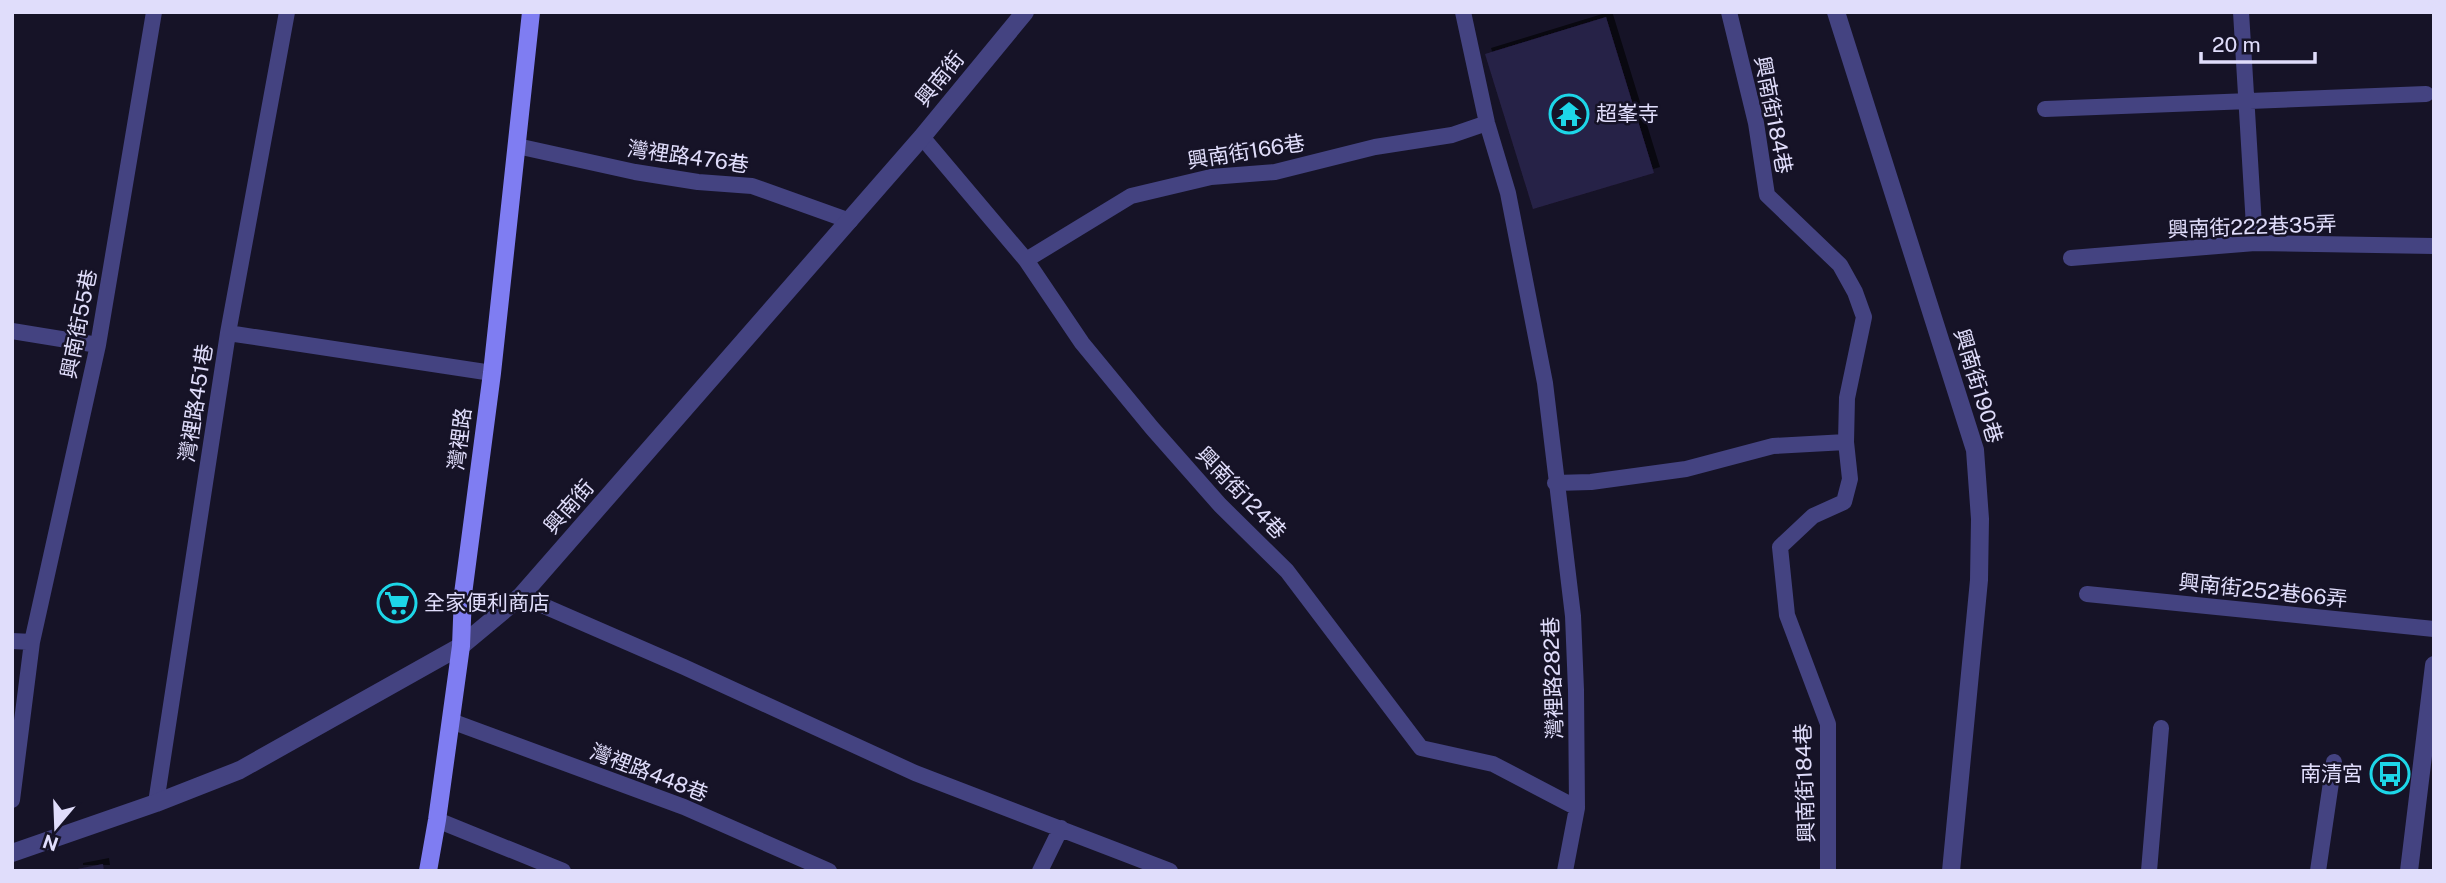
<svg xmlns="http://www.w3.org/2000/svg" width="2446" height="883" font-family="'Public Sans','Noto Sans TC',sans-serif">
<defs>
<filter id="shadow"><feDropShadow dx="6" dy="-6" stdDeviation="0" flood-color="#0009"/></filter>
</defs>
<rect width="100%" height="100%" fill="#161327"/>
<path fill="#282146" filter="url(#shadow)" d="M1606 17 1654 173 1533 209 1485 54Z
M103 864 104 871H77V869Z"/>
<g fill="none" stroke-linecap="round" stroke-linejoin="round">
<path stroke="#444381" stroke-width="16" d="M1463 12 1487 123 1508 193 1545 383 1573 616 1576 690 1577 808 1565 871
M1729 12 1756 123 1767 195 1840 265 1855 292 1864 317 1847 398 1846 442 1850 479 1844 502 1813 516 1780 547 1787 615 1828 724V871
M2241 12 2255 243
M2045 109 2426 94
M922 137 1026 260 1082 343 1152 428 1220 505 1287 571 1421 748 1493 764 1577 808
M517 146 635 172 698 182 752 186 850 221
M2071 258 2255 243 2434 246
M1026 260 1131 196 1211 177 1275 172 1375 147 1452 135 1487 123
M12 331 98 345
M228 333 492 373
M1555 483 1591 482 1686 469 1773 446 1846 442
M2087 594 2434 629
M521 596 684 667 915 773 1170 871
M12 641 32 642 98 345 154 12
M451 721 684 807 829 871
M12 800 32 642
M156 803 228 333 287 12
M437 820 563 871
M1040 871 1061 828
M2149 871 2161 728
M2318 871 2334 762"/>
<path stroke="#444381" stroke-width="18" d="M1836 12 1975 450 1980 519 1979 580 1951 871
M12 853 156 803 240 770 461 646 521 596 922 137 1025 12
M2409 871 2434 665"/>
<path stroke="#7f7df2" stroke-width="18" d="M428 871 437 820 461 646 463 594 492 373 531 12"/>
</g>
<defs>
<symbol id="temple-ring" viewBox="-11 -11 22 22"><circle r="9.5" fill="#161327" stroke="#1dd6e8" stroke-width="1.5"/><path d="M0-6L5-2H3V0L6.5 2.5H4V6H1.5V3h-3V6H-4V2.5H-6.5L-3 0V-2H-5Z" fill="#1dd6e8"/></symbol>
<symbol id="supermarket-ring" viewBox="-11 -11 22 22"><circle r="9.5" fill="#161327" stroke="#1dd6e8" stroke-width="1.5"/><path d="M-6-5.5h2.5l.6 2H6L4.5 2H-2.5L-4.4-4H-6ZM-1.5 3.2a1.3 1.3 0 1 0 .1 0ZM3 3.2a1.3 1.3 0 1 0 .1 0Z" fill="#1dd6e8"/></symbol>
<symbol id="bus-ring" viewBox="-11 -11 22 22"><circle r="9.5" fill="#161327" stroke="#1dd6e8" stroke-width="1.5"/><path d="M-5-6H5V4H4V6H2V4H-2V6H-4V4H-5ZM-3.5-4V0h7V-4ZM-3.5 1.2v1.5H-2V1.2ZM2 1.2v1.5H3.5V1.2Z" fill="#1dd6e8"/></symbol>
</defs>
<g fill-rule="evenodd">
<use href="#temple-ring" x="1547" y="92" width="44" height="44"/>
<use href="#supermarket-ring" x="375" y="581" width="44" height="44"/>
<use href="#bus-ring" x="2368" y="752" width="44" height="44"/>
</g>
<g text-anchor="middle" stroke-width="5" stroke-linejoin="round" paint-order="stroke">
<g font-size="21" fill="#e0ddfb" stroke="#161327">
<text transform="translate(940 79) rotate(-51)" y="7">興南街</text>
<text transform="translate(1773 115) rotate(79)" y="7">興南街184巷</text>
<text transform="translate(1246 152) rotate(-9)" y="7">興南街166巷</text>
<text transform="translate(688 157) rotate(8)" y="7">灣裡路476巷</text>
<text transform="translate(2252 227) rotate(-2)" y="7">興南街222巷35弄</text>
<text transform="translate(79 324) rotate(-79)" y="7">興南街55巷</text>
<text transform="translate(1978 386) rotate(73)" y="7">興南街190巷</text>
<text transform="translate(196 403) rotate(-81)" y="7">灣裡路451巷</text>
<text transform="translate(460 439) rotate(-83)" y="7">灣裡路</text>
<text transform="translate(1241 493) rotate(46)" y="7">興南街124巷</text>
<text transform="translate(569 507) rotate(-49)" y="7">興南街</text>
<text transform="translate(2263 591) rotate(6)" y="7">興南街252巷66弄</text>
<text transform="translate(1553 678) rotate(-92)" y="7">灣裡路282巷</text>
<text transform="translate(649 773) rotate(21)" y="7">灣裡路448巷</text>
<text transform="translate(1805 783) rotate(-92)" y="7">興南街184巷</text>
</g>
<g font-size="21" fill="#e0ddfb" stroke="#161327" text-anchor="start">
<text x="1596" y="121">超峯寺</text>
<text x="424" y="610">全家便利商店</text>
<text x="2363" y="781" text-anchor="end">南清宮</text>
</g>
</g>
<rect width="2446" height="883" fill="none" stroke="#e0ddfb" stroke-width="28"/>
<g transform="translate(56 827) rotate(199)" stroke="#161327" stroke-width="5" paint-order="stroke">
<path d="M0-5L12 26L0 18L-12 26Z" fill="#e0ddfb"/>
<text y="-10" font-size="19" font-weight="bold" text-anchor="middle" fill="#e0ddfb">N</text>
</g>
<path d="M2201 52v10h114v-10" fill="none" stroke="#e0ddfb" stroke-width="3.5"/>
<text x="2212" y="52" font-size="21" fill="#e0ddfb" stroke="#161327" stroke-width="5" paint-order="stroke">20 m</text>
</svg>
